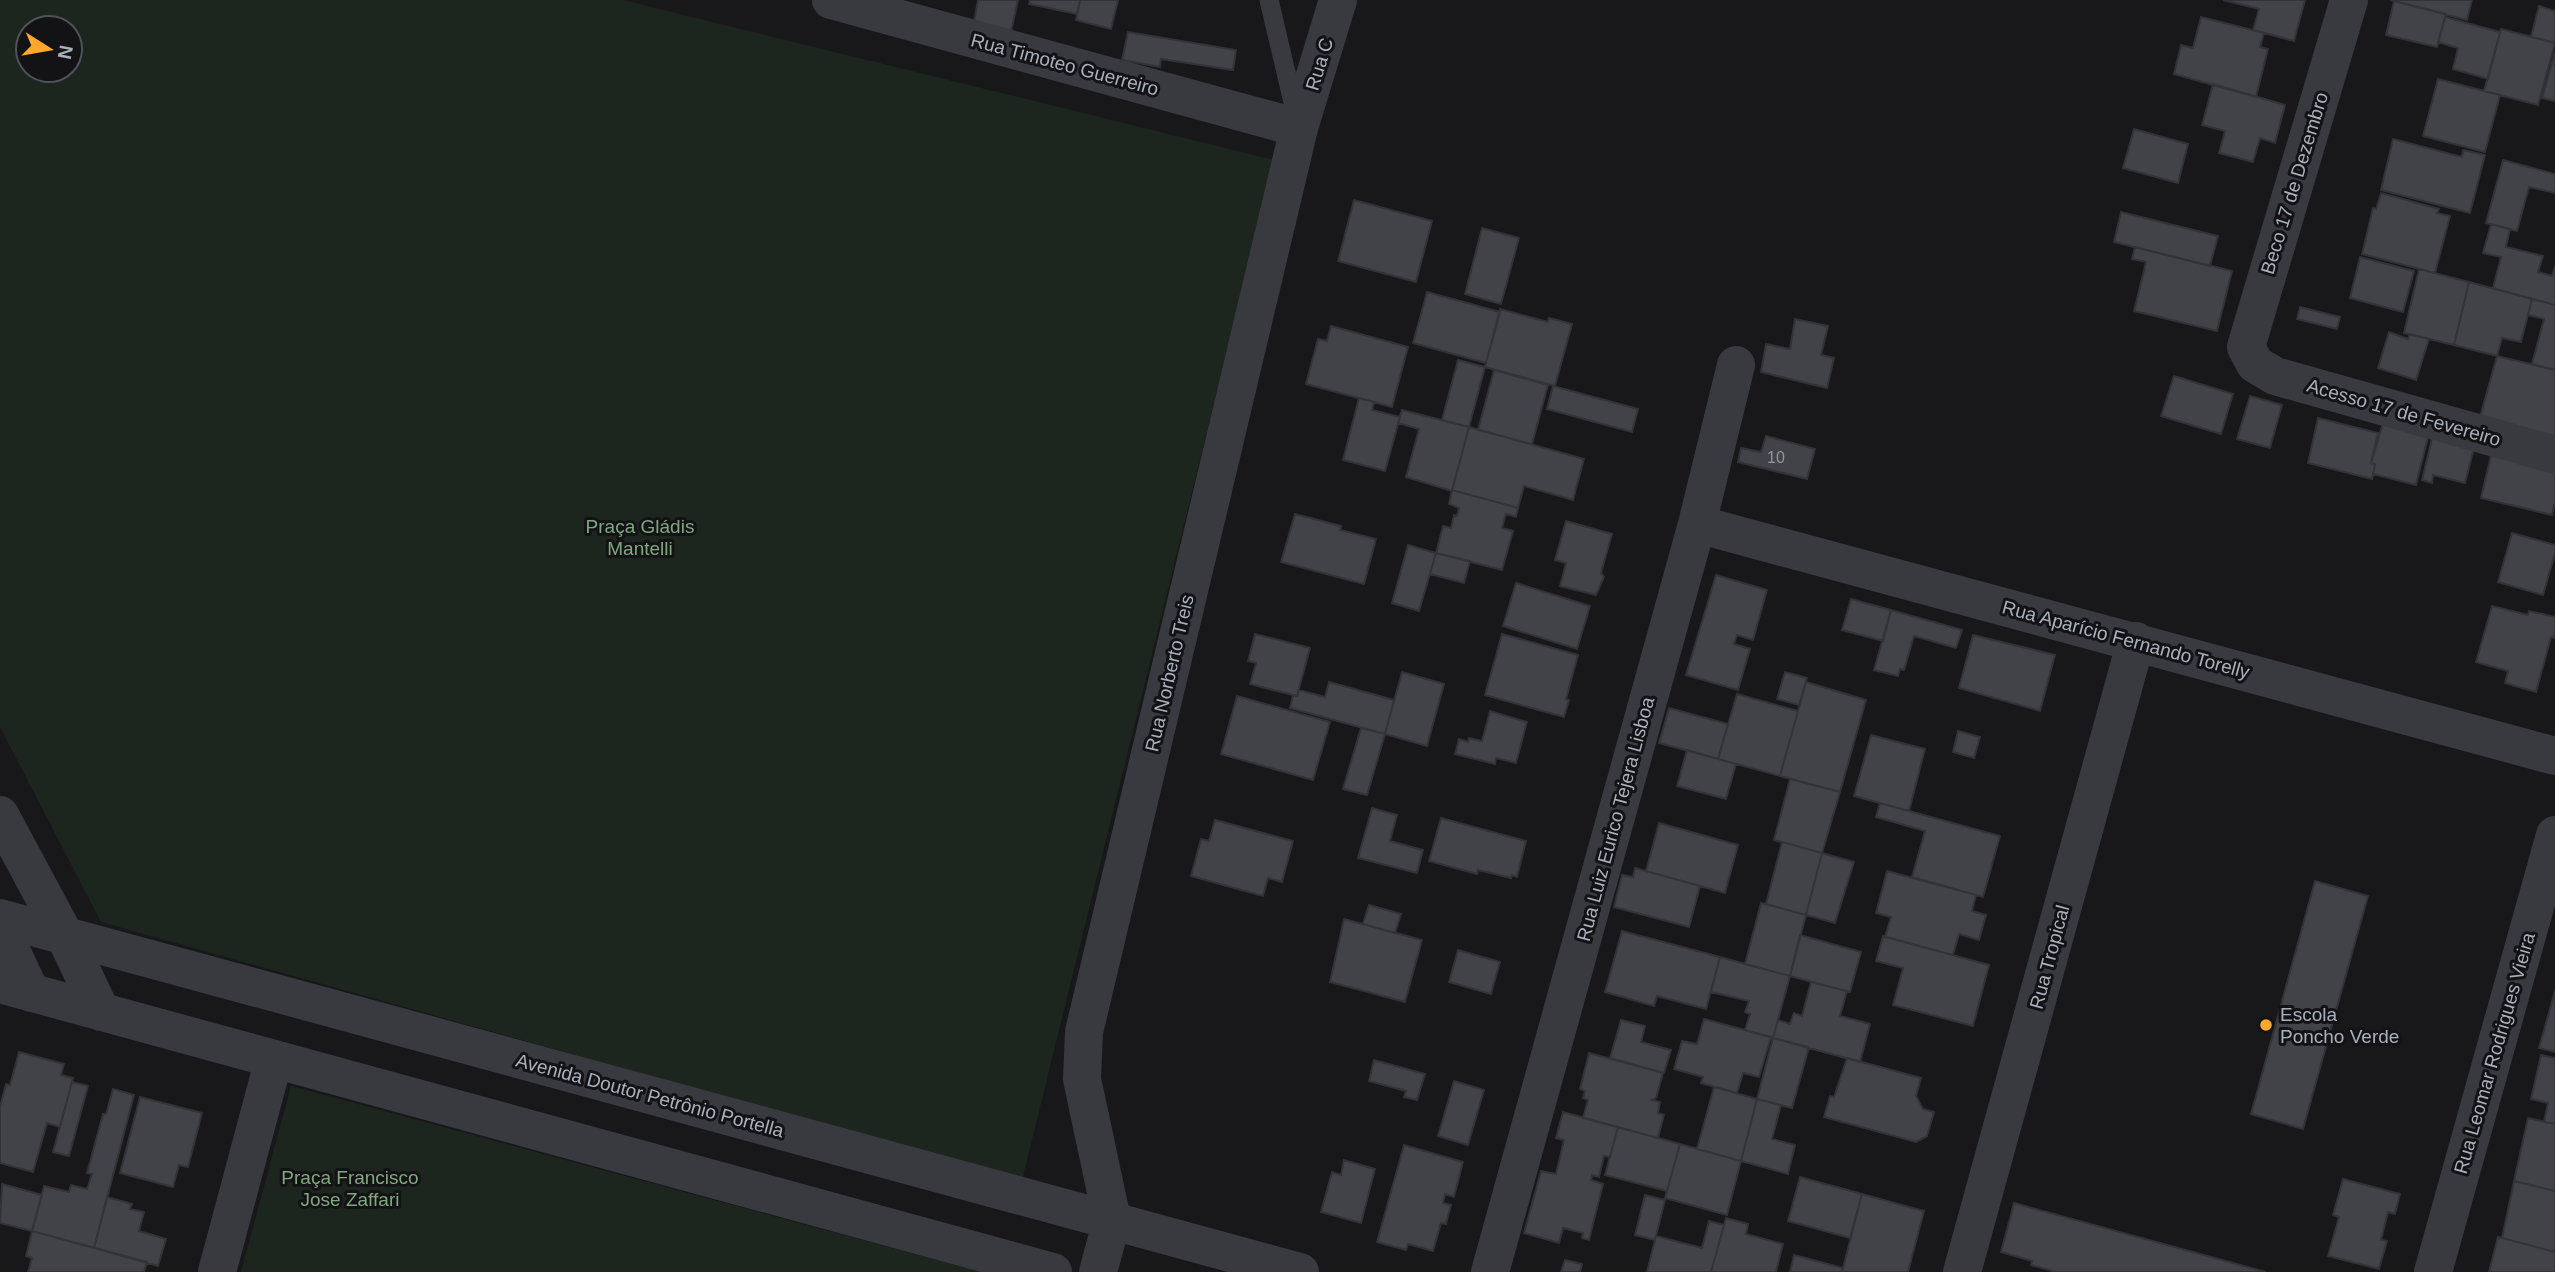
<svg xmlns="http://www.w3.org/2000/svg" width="2555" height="1272" font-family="Arial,sans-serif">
<rect width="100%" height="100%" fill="#18181b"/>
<path fill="#1d261e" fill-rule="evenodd" d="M0 0H623L1274 160 1022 1180 101 922 0 727ZM28 28H70V70H28Z
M291 1086 981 1272H241Z"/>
<path fill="#424348" stroke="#323237" stroke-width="2" d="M978 0H1018L1011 32 974 22Z
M1030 0H1080L1077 14 1029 4Z
M1080 0H1118L1111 29 1076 20Z
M2223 0H2305L2294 41 2253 30 2259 9Z
M2390 0H2472L2467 20Z
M2394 1 2446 14 2437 47 2386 35Z
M2539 6 2555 11V43L2531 37Z
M2201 17 2264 33 2260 47 2268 49 2256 97 2174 74 2181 45 2193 48Z
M2445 17 2500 32 2488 79 2453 69 2458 48 2438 42Z
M2501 29 2555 43 2538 105 2484 91Z
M1128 32 1236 50 1233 70 1161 59 1160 67 1122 60Z
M2555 52V101L2542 98Z
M2438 79 2500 95 2485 152 2423 136Z
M2213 84 2285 105 2275 143 2260 138 2253 162 2219 153 2225 131 2202 125Z
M2134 129 2188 144 2178 183 2123 168Z
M2393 139 2462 157 2463 150 2485 155 2470 213 2381 190Z
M2503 160 2555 174V193L2529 187 2517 231 2486 223Z
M2381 193 2439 209 2437 213 2450 216 2435 273 2362 254 2373 208 2376 209Z
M1354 200 1432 221 1416 282 1338 261Z
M2121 212 2218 236 2210 266 2114 242Z
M2491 224 2510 229 2506 247 2543 256 2538 272 2552 276 2555 266V305L2493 288 2501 257 2483 253Z
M1482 228 1519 238 1501 304 1465 294Z
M2135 247 2232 271 2217 331 2134 311 2146 262 2132 259Z
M2360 257 2414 271 2403 312 2350 298Z
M2419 269 2469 282 2454 345 2404 333Z
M2469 282 2532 299 2521 342 2502 338 2497 356 2454 345Z
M1427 292 1500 312 1486 363 1413 343Z
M2532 299 2555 305V370L2532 364 2544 319 2528 315Z
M2300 307 2340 317 2337 329 2297 319Z
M1500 309 1548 322 1549 318 1572 324 1555 386 1485 367Z
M1795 319 1828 326 1821 355 1834 358 1827 388 1761 372 1766 344 1790 349Z
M1331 326 1408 347 1392 407 1306 384 1318 339 1327 341Z
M2389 332 2408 339 2410 334 2429 339 2416 380 2378 368Z
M2497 356 2555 370V436L2480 417Z
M1458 360 1485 367 1469 427 1442 420Z
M1494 370 1548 385 1532 444 1478 430Z
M2174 376 2233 394 2221 434 2161 416Z
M1553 386 1638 409 1632 432 1547 409Z
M2250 396 2282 405 2270 448 2237 439Z
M1359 398 1374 402 1372 410 1400 417 1385 471 1343 460Z
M1402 410 1469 427 1452 491 1406 477 1419 429 1398 423Z
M2386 413 2431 425 2416 485 2373 474 2375 464 2371 463Z
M2318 418 2378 433 2371 463 2375 464 2372 479 2308 463Z
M1469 427 1584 459 1573 500 1524 486 1518 508 1452 490Z
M2434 430 2476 440 2465 483 2433 475 2432 483 2422 480Z
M1766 436 1815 449 1807 479 1738 462 1741 448 1761 452Z
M2492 451 2555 466V501L2552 515 2481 498Z
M1452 490 1518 508 1516 517 1506 514 1502 528 1513 531 1502 570 1436 553 1443 526 1451 528 1454 515 1457 516 1459 508 1449 504Z
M1295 514 1341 526 1340 530 1376 539 1364 584 1281 562Z
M1566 521 1612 534 1601 573 1604 577 1596 595 1560 586 1566 563 1555 560Z
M2512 533 2555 545V553L2543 595 2498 582Z
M1408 545 1436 553 1419 611 1392 603Z
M1436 553 1470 561 1464 583 1430 574Z
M1716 575 1767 590 1753 640 1737 635 1734 644 1750 649 1738 690 1686 675Z
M1516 583 1590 606 1577 649 1503 626Z
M1851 599 1891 610 1883 641 1842 630Z
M2492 606 2528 615 2529 611 2555 617V633L2554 638 2551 637 2536 692 2505 683 2508 671 2476 662Z
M1891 610 1962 630 1956 648 1914 636 1904 670 1900 669 1898 676 1874 670Z
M1255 634 1310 648 1297 696 1250 684 1256 663 1248 661Z
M1502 634 1578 655 1566 699 1569 700 1564 717 1485 695Z
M1973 635 2055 655 2040 711 1959 688Z
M1402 672 1444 684 1427 746 1385 734Z
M1785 672 1807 678 1799 705 1777 699Z
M1329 682 1394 700 1385 734 1290 708 1293 695 1297 696 1299 690 1325 697Z
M1806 682 1866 700 1840 792 1780 776Z
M1737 694 1798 711 1780 776 1718 759Z
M1237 696 1330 722 1313 780 1221 754Z
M1669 708 1728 724 1718 759 1659 743Z
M1490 711 1527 722 1516 763 1496 758 1495 764 1455 754 1459 739 1468 742 1469 738 1482 741Z
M1361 728 1385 734 1367 795 1343 789Z
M1958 731 1980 737 1974 758 1953 752Z
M1871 735 1925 749 1909 811 1854 796Z
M1687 750 1736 764 1726 799 1677 786Z
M1790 779 1840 792 1822 853 1774 840Z
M1880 803 2000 836 1983 897 1912 877 1925 831 1876 817Z
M1372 808 1397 815 1390 841 1423 850 1417 873 1358 858Z
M1441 818 1526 841 1517 877 1512 875 1511 878 1478 870 1477 874 1429 861Z
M1215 820 1293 841 1282 882 1268 878 1263 896 1191 876 1201 839 1209 841Z
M1659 823 1738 845 1725 893 1646 871Z
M1782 842 1822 853 1806 915 1766 904Z
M1822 853 1854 862 1835 923 1806 915Z
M1635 868 1700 886 1689 927 1614 907 1622 875 1633 877Z
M1887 871 1976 895 1972 911 1986 915 1979 940 1959 934 1953 955 1885 937 1891 917 1876 913Z
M2315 881 2368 896 2303 1129 2251 1114Z
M1761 903 1806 915 1790 976 1745 964Z
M1369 905 1401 914 1395 933 1363 924Z
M1344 919 1422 940 1405 1002 1330 982Z
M1622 931 1720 957 1706 1009 1657 996 1654 1006 1605 992Z
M1800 935 1861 952 1850 992 1790 976Z
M1883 936 1989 965 1973 1026 1893 1005 1903 968 1876 961Z
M1458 950 1500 962 1491 994 1449 982Z
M1720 957 1790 976 1773 1038 1745 1030 1750 1014 1745 1012 1749 1001 1711 992Z
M1811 982 1847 991 1840 1016 1870 1024 1860 1062 1773 1038 1778 1020 1790 1024 1794 1013 1802 1016Z
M2555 991V1052L2539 1048Z
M1704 1019 1771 1037 1759 1077 1743 1073 1737 1093 1701 1083 1703 1077 1674 1069 1682 1041 1697 1044Z
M1621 1020 1645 1026 1641 1042 1671 1050 1664 1073 1610 1058Z
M1773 1038 1809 1047 1792 1108 1757 1099Z
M19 1052 64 1064 61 1075 73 1078 60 1127 47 1123 33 1172 0 1163V1107L6 1084 10 1085Z
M1589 1053 1663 1073 1656 1098 1652 1100 1660 1102 1658 1113 1664 1115 1658 1138 1583 1118 1588 1100 1583 1098 1585 1091 1580 1089Z
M2541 1055 2555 1058V1124L2544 1122 2548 1103 2531 1099Z
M1847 1058 1921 1078 1916 1096 1923 1109 1934 1112 1927 1136 1916 1142 1824 1117 1830 1096 1834 1097Z
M1374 1060 1425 1074 1417 1100 1404 1097 1406 1091 1369 1081Z
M1454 1081 1484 1090 1468 1145 1438 1136Z
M72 1082 88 1086 69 1156 53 1152Z
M1714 1087 1757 1099 1741 1161 1697 1149Z
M113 1089 134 1095 94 1248 32 1231 44 1186 69 1192 71 1185 87 1189 92 1174 87 1173 103 1114H106Z
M140 1097 202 1113 188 1167 179 1165 173 1187 120 1173Z
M1757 1099 1781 1105 1772 1139 1795 1145 1788 1174 1741 1161Z
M1563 1112 1618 1127 1610 1157 1604 1156 1599 1177 1592 1175 1591 1180 1603 1184 1589 1240 1582 1238 1583 1233 1563 1228 1559 1243 1524 1233 1541 1171 1556 1174 1564 1140 1556 1138Z
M2528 1118 2555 1124V1191L2514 1181Z
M1618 1127 1680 1144 1667 1191 1605 1175Z
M1680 1144 1741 1161 1727 1215 1665 1198Z
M1404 1145 1463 1162 1454 1197 1445 1194 1443 1203 1451 1205 1446 1224 1441 1223 1433 1251 1408 1244 1406 1250 1377 1242Z
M1344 1160 1375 1169 1361 1223 1321 1212 1332 1172 1341 1175Z
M1800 1177 1862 1194 1850 1238 1788 1221Z
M2343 1179 2400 1194 2395 1214 2388 1212 2381 1240 2387 1241 2379 1269 2328 1256 2339 1217 2333 1215Z
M2514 1181 2555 1191V1252L2502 1238Z
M2 1184 42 1195 32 1231 0 1223Z
M1862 1194 1924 1211 1908 1272H1842Z
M1645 1195 1665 1200 1655 1240 1635 1235Z
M107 1197 132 1204 130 1209 144 1212 139 1231 166 1239 158 1266 94 1248Z
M2014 1203 2266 1272H2056L2031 1265 2032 1261 2001 1252Z
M1726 1218 1748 1224 1746 1234 1783 1244 1776 1272H1711Z
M1709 1221 1724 1225 1711 1272H1647L1656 1236 1702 1248Z
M32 1231 147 1262 144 1272H28L32 1258 26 1256Z
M2498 1237 2555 1252V1272H2489Z
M1794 1255 1843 1268 1842 1272H1790Z
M1565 1260 1582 1264 1580 1272H1561Z"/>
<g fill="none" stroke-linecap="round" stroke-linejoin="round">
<path stroke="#393a40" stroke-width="19" d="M1269 0 1296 115"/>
<path stroke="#393a40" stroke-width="38" d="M831 0 1299 128
M2349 0 2246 347 2255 364 2275 376 2555 455
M1697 524 2555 756
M217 1272 274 1059
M1098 1272 1112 1220 1082 1079 1084 1032 1299 128 1338 0
M1490 1272 1697 524 1736 365
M1962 1272 2136 641
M2433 1272 2555 835"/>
<path stroke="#393a40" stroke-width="38" d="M0 815 65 936 101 1012
M0 918 1300 1272
M0 927 31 993
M0 984 1053 1272"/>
</g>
<circle fill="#ffa82c" stroke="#131316" stroke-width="2.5" cx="2266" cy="1025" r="7"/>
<g text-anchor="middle" stroke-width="6" stroke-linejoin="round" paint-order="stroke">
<g font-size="16" fill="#8f959f">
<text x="1776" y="463">10</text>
</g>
<g font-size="19" fill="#a9b0bc" stroke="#131316">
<text transform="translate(1065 64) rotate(15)" y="7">Rua Timoteo Guerreiro</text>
<text transform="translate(1319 64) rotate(-73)" y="7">Rua C</text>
<text transform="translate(2294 183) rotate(-73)" y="7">Beco 17 de Dezembro</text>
<text transform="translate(2404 412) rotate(16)" y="7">Acesso 17 de Fevereiro</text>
<text transform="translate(2126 639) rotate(15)" y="7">Rua Aparício Fernando Torelly</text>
<text transform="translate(1169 673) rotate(-77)" y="7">Rua Norberto Treis</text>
<text transform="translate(1615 819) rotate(-75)" y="7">Rua Luiz Eurico Tejera Lisboa</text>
<text transform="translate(2049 957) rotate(-75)" y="7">Rua Tropical</text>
<text transform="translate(2494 1053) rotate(-74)" y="7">Rua Leomar Rodrigues Vieira</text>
<text transform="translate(650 1095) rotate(15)" y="7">Avenida Doutor Petrônio Portella</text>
</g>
<g font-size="19" fill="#7fa87e" stroke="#131316">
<text x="640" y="533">Praça Gládis<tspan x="640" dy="22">Mantelli</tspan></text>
<text x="350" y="1184">Praça Francisco<tspan x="350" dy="22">Jose Zaffari</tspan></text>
</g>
<g font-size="19" fill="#a9b0bc" stroke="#131316" text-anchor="start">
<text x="2280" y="1021">Escola<tspan x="2280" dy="22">Poncho Verde</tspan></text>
</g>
</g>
<g transform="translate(49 49) rotate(101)"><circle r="33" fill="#131316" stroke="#4f5258" stroke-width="2"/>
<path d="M0-5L12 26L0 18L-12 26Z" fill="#ffa82c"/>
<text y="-10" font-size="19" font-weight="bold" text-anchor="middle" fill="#a9b0bc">N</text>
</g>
</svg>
